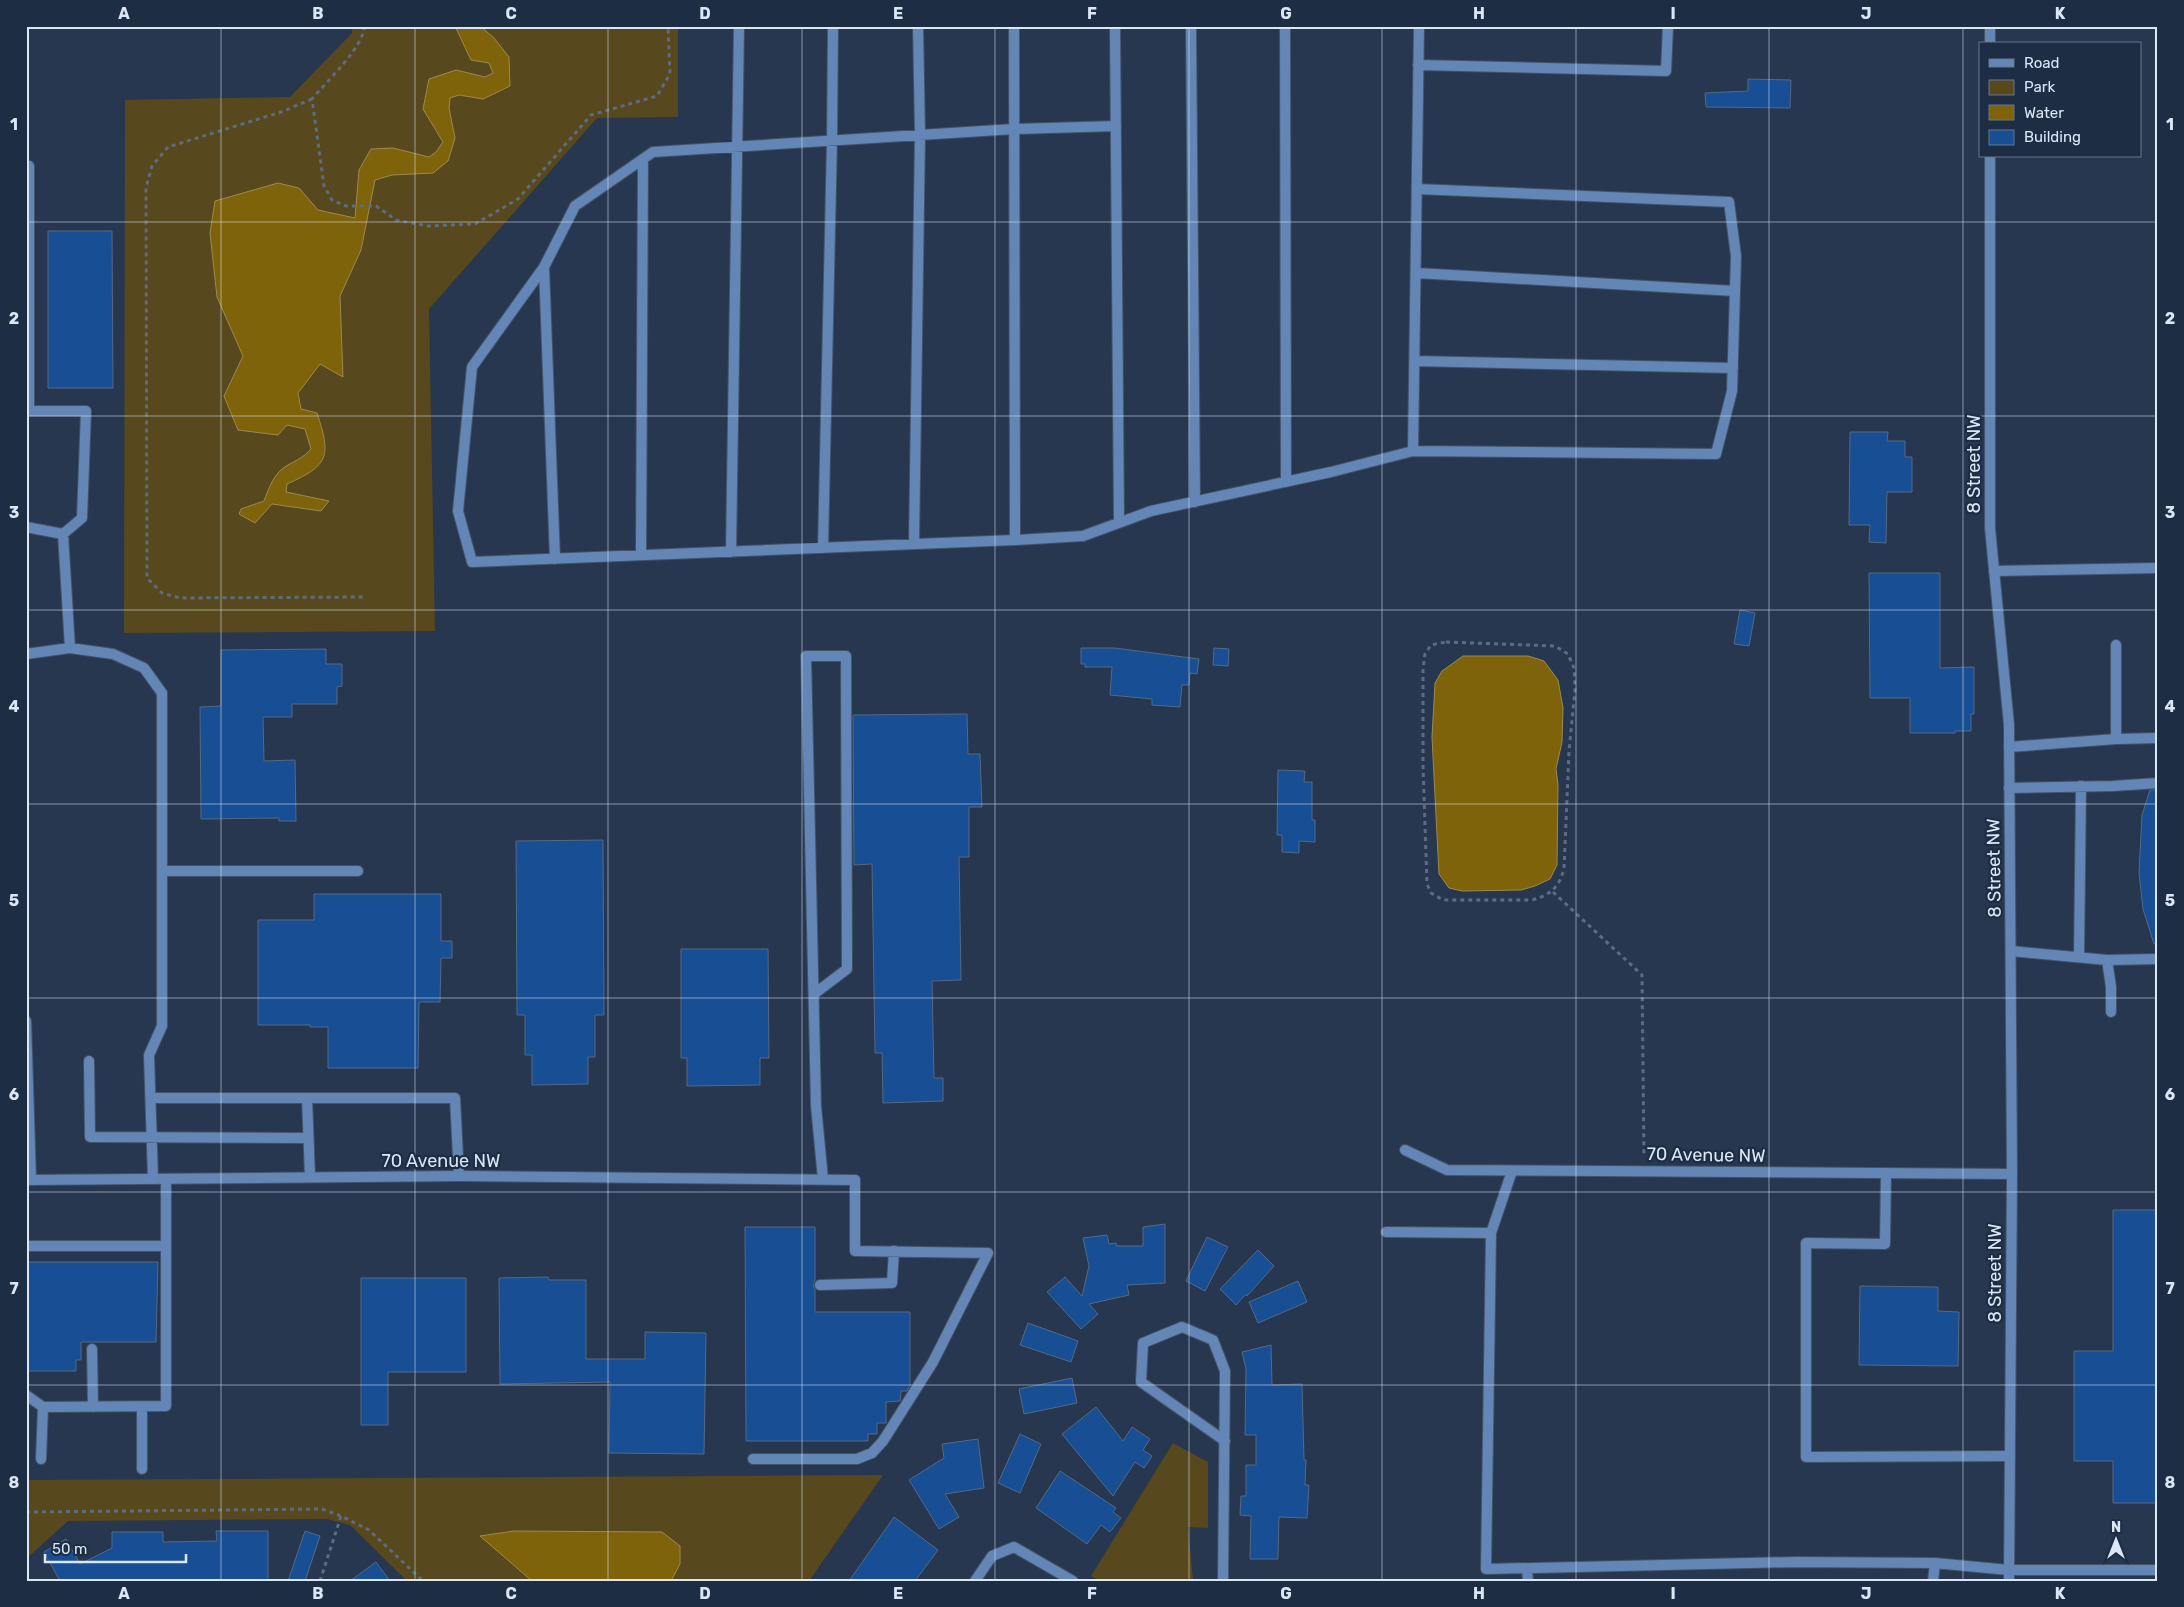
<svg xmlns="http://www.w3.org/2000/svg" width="2184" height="1607" font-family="Rubik,sans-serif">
<rect width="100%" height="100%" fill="#26374f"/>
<path fill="#58481d" d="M352 26H678V117L597 118 429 309 435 631 124 633 125 100 290 97 352 33Z
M1173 1443 1208 1462V1528L1188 1527 1193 1579 1197 1581H1100L1091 1576Z
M883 1475 809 1581H407L350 1525 327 1519 68 1521 26 1559V1480Z"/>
<path fill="#7f630a" stroke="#9b8b51" d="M455 26H480L494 38 509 57 510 86 483 99 459 95 450 98 449 108 455 138 448 161 433 173 392 175 375 180 361 250 340 296 343 377 320 364 298 393 301 409 317 413C331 456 330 465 287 484L286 492 329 501 321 511 272 504 255 523 239 514 241 509 264 501C269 488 274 472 288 465 297 460 304 457 311 449L305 429 287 425 278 435 238 430 224 396 243 356 217 297 210 233 215 201 278 183 299 188 318 210 355 218 359 170 371 149 393 148 429 157 436 152 443 142 423 109 429 79 456 70 485 77 493 73 489 63 471 60Z
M1463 656H1528L1544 661 1558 680 1563 708 1562 742 1556 769 1558 785 1557 865 1550 879 1535 886 1521 890 1462 891 1449 888 1439 874 1432 737 1435 683 1442 671Z
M514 1531 662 1532 680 1546V1564L671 1581H532L480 1536Z"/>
<path fill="#184e93" stroke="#566984" d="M1748 79 1791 80 1790 108 1706 107 1705 93 1748 91Z
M48 231H112L113 388H48Z
M1850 432H1888L1887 441H1905V457H1912V492H1887L1886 543 1869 542 1870 525H1849Z
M1869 573H1940V668L1974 667V714H1971V731H1955V733H1910V698H1870Z
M1740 610 1755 613 1749 646 1734 644Z
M1081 648H1115L1199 659 1197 674 1190 673 1189 685H1182L1180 707 1152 705V699L1110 695 1112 667H1085V664H1081Z
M1214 648 1229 649 1228 666 1213 665Z
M326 649V664H342V686L337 687V704H292V717H263L264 761 295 760 296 821H279V818L201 819 200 707 221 706V650Z
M967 714 968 754H980L982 807H969V857H959L961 980 932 981 934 1078H943V1101L883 1103 882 1053H875L872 864 854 865 853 715Z
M1278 770 1305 771 1304 782H1312V820H1315V842L1299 841V853L1282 852V835H1277Z
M2150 790H2158V943L2154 944 2143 909 2139 873 2142 815Z
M603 840 604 1015H595V1057H588V1084L532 1085V1055H525V1015H517L516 841Z
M314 894H441V941H452V958H441L440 1002H419L418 1068H328V1027H310V1025H258V920H314Z
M681 949H768L769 1058H760V1085L687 1086V1058H681Z
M2113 1210H2158V1503H2113V1461H2074V1351H2113Z
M1165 1224V1283L1127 1285 1129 1295 1089 1304 1098 1314 1081 1329 1047 1292 1065 1277 1082 1296 1089 1266 1083 1238 1107 1235 1109 1244 1116 1243 1117 1246H1143V1227Z
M745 1227H815V1280L813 1285 815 1290V1312H910V1385L907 1391H901L900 1401 886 1402V1423H877V1434H868V1441H746Z
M1207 1237 1228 1247 1205 1291 1186 1281Z
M1258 1250 1274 1266 1247 1296 1246 1294 1236 1305 1220 1289Z
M26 1262H158L156 1342H81V1360H76V1371H26Z
M548 1277 549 1280H586V1359H645V1332L706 1333 704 1454 609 1453 610 1382 500 1384 499 1278Z
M361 1278H466V1372H388V1425H361Z
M1298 1281 1307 1302 1258 1323 1249 1302Z
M1860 1286 1938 1287V1311L1959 1312 1958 1366 1859 1365Z
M1028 1323 1078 1341 1071 1362 1020 1345Z
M1271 1345 1272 1385 1302 1384 1304 1460H1306L1305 1485H1309L1307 1518 1279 1517 1278 1559H1250L1251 1516 1240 1515 1241 1496H1246V1465H1256V1435H1245L1246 1369 1242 1352Z
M1072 1378 1077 1403 1024 1414 1019 1389Z
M1096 1407 1123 1441 1132 1427 1150 1439 1143 1450 1152 1456 1144 1468 1135 1462 1113 1496 1062 1434Z
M1020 1434 1041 1444 1020 1493 998 1483Z
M978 1439 984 1488 945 1494 959 1517 939 1529 909 1480 944 1458 942 1444Z
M1060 1471 1116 1508 1113 1512 1121 1518 1110 1532 1101 1525 1087 1544 1036 1508Z
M894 1517 938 1550 915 1581H849Z
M216 1531H268V1581H60L44 1552 66 1539 80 1564 112 1548V1532H163V1542L217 1541Z
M305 1531 320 1536 305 1581H288Z
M376 1562 390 1581H350Z"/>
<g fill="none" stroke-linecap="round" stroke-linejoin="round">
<defs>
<path id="service" d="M1014 26 1015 540 472 562 458 511 472 367 544 267 575 206 653 152 1014 129 1116 126
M1115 26 1119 523
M1191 26 1195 502
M1285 26 1286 482
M1418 65 1666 71 1668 26
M544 267 555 559
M1416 273 1735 291
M26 288H29V166
M1415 361 1733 368
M29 411H86L82 518 63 534
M26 412 29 411V288
M1413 451 1716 454 1732 391 1736 256 1729 202 1417 189
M26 527 63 534 70 648
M1015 540 1083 536 1151 511 1331 472 1413 451 1419 26
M914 544 920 134 918 26
M823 548 832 140 833 26
M731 552 739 26
M641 555 643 159
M1994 571 2158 568
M26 654 70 648 113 654 144 668 162 693V1026L149 1055 153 1179
M2116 739 2158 738
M2009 747 2116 739V645
M2009 788 2113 786 2158 783
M162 871H358
M2011 951 2107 960 2158 959
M2079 957 2081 786
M2107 960 2111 987V1012
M814 994 847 969 846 656H806L816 1106 823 1179
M26 1021 31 1180
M89 1061 90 1137 308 1138
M151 1098H455L459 1176
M307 1098 310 1177
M1512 1171 1491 1233 1486 1569 1796 1562 1935 1563
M1886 1173 1885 1244 1806 1243V1457L2010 1456
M1386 1232 1491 1233
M26 1246H166
M820 1285 892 1283 894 1251
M92 1349 93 1407
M26 1395 43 1407 166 1406V1179
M142 1407V1469
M41 1459 43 1407
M753 1459H857L872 1453 883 1441 933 1362 988 1253 855 1251V1180
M1527 1569 1528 1581
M1933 1581 1935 1563 2009 1570"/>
<path id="minor" d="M1990 44V26
M1990 156V528L2009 725 2012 1174 2009 1581
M1405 1150 1447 1170 2012 1174
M26 1180 459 1176 855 1180
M2009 1570H2158
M975 1581 992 1556 1014 1547 1073 1581
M1223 1581 1225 1371 1213 1340 1182 1327 1143 1343 1141 1382 1225 1441"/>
</defs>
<use href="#service" stroke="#43536a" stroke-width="12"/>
<use href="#minor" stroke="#43536a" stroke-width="12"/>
<path stroke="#5d6c81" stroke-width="3" stroke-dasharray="4 4" stroke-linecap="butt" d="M364 26C365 46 325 83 312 99L324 186 332 200 346 206H376L396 220 428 226 475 224 518 199 591 115 657 96 670 74 668 26
M312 99 281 112 168 147 152 166 146 188 147 578 162 593 180 598 363 597
M1446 642 1555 646 1568 654 1574 668 1575 690 1569 751 1564 869C1559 887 1551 895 1532 900H1443L1431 893 1427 884 1423 766V670L1425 654 1431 645Z
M1553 892 1642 975 1644 1157
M26 1512 322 1509 341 1516 369 1530 423 1581
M320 1581 341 1516"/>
<use href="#service" stroke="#6386b7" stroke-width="10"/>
<use href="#minor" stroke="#6386b7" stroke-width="10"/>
</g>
<path fill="none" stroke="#dce7f6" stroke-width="1" stroke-opacity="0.55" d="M221 26V1581M415 26V1581M608 26V1581M802 26V1581M995 26V1581M1189 26V1581M1382 26V1581M1576 26V1581M1769 26V1581M1963 26V1581M26 222H2158M26 416H2158M26 610H2158M26 804H2158M26 998H2158M26 1192H2158M26 1385H2158"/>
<g text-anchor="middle" stroke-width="4.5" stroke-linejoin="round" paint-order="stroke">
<g font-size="18" fill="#dce7f6" stroke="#1c2d44">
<text transform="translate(1974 464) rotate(-90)" y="6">8 Street NW</text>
<text transform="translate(1994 868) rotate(-91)" y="6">8 Street NW</text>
<text transform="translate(1706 1155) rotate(1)" y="6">70 Avenue NW</text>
<text x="441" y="1167">70 Avenue NW</text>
<text transform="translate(1995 1273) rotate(-90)" y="6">8 Street NW</text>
</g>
</g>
<rect width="2184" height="1607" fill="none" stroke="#1c2d44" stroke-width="55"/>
<rect x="1979" y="42" width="162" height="115" fill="#1c2d44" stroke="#69778b"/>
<rect x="1989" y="59" width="25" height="8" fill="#6386b7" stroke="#69778b"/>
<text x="2024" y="68" font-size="15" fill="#dce7f6">Road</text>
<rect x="1989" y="80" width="25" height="15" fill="#58481d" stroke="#69778b"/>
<text x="2024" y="92" font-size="15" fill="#dce7f6">Park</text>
<rect x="1989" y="105" width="25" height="15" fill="#7f630a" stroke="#69778b"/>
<text x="2024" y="118" font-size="15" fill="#dce7f6">Water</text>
<rect x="1989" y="130" width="25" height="15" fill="#184e93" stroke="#69778b"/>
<text x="2024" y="142" font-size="15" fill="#dce7f6">Building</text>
<g transform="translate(2116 1540)" stroke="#1c2d44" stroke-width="4" paint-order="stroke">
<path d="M0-4L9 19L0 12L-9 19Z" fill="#dce7f6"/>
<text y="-8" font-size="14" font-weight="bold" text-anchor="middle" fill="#dce7f6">N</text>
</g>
<path d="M45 1554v8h141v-8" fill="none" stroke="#dce7f6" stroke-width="2.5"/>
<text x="52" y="1554" font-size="15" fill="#dce7f6" stroke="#1c2d44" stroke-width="4" paint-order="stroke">50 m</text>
<rect x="28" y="28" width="2128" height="1552" fill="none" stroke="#dce7f6" stroke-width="2"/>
<g font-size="16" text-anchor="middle" font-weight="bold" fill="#dce7f6">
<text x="124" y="19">A</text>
<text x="318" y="19">B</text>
<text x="511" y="19">C</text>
<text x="705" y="19">D</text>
<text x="898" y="19">E</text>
<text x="1092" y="19">F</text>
<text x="1286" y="19">G</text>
<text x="1479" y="19">H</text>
<text x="1673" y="19">I</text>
<text x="1866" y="19">J</text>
<text x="2060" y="19">K</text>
<text x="14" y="130">1</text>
<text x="2170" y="130">1</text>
<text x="14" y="324">2</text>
<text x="2170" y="324">2</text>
<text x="14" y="518">3</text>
<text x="2170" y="518">3</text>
<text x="14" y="712">4</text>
<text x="2170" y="712">4</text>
<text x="14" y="906">5</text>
<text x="2170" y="906">5</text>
<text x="14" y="1100">6</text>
<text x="2170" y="1100">6</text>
<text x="14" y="1294">7</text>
<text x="2170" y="1294">7</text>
<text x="14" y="1488">8</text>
<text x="2170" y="1488">8</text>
<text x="124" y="1599">A</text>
<text x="318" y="1599">B</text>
<text x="511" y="1599">C</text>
<text x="705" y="1599">D</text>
<text x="898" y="1599">E</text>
<text x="1092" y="1599">F</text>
<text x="1286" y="1599">G</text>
<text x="1479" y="1599">H</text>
<text x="1673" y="1599">I</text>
<text x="1866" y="1599">J</text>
<text x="2060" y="1599">K</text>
</g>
</svg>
